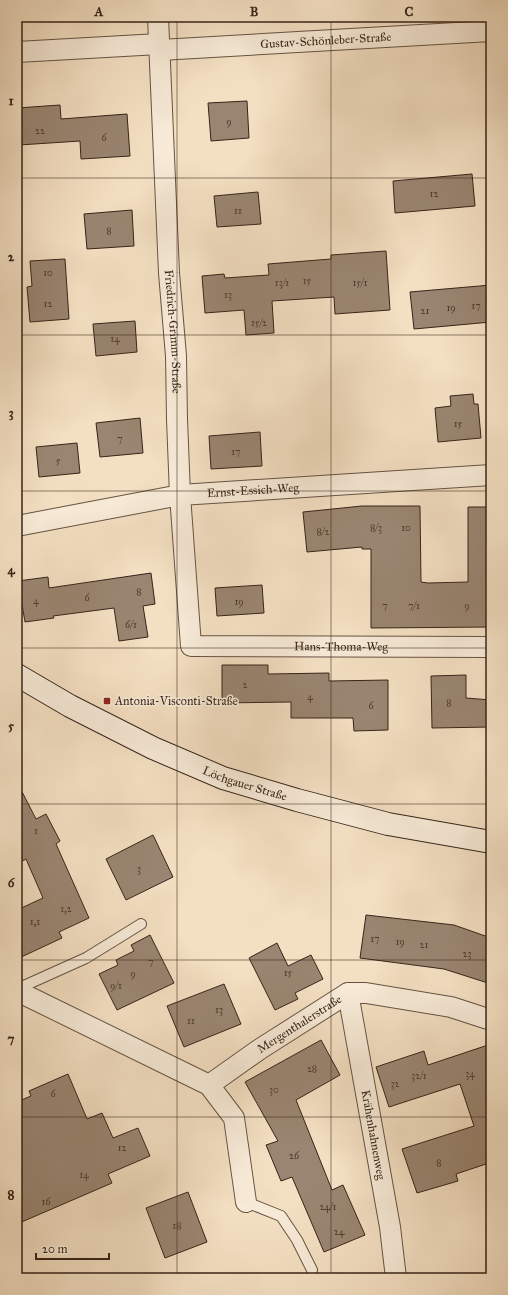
<svg xmlns="http://www.w3.org/2000/svg" width="508" height="1295" font-family="'IM FELL Great Primer',serif">
<rect width="100%" height="100%" fill="#f3dfc2"/>
<filter id="stains"><feTurbulence type="fractalNoise" baseFrequency=".005" numOctaves="4"/><feColorMatrix values="0 0 0 0 .2 0 0 0 0 .09 0 0 0 0 .02 0 0 0 .5 -.17"/></filter>
<radialGradient id="worn" r=".72"><stop offset=".6" stop-color="#630" stop-opacity="0"/><stop offset="1" stop-color="#630" stop-opacity=".3"/></radialGradient>
<path fill="#998571" stroke="#372419" d="M247 101 249 138 211 141 208 103Z
M60 105 61 119 127 114 130 156 81 159 80 141 19 145 17 108Z
M472 174 475 206 395 213 393 181Z
M258 192 261 224 217 227 214 196Z
M132 210 134 246 87 249 84 214Z
M386 251 390 310 335 314 334 297 272 301 274 333 246 335 244 310 205 313 202 276 224 274 225 278 269 275 268 264 331 259V255Z
M65 259 69 319 30 322 27 287 32 286 30 261Z
M491 285V322L414 329 410 292Z
M135 321 137 352 96 356 93 324Z
M473 394 474 404H478L481 438 438 442 435 408 451 406 450 396Z
M140 418 143 453 100 457 96 423Z
M260 432 262 466 211 469 209 436Z
M77 443 80 473 39 477 36 447Z
M362 506H420L421 582 428 583 468 582V507H491V627L371 628V549H362V547L307 552 303 512Z
M151 573 155 604 143 606 148 637 119 641 114 608 53 616 54 618 25 622 18 581 48 577 49 588Z
M262 585 264 613 217 616 215 588Z
M222 665H268V674L329 673V681L388 680V730L354 731 353 718H291V702L222 703Z
M466 675V698L491 700V727L432 728 431 676Z
M17 782 36 819 46 814 60 841 56 844 89 918 59 932 62 938 17 959V910L43 898 26 859 17 864Z
M153 835 173 877 126 900 106 859Z
M366 915 454 925 491 938V984L444 969 360 958Z
M150 935 174 983 117 1010 99 974 118 965 116 960 134 951 131 945Z
M277 943 288 966 311 955 323 979 295 993 298 999 275 1010 249 958Z
M224 984 241 1024 184 1047 167 1006Z
M321 1040 340 1075 296 1100 332 1190 343 1185 365 1235 324 1252 292 1177 281 1181 266 1145 278 1141 245 1082Z
M491 1044V1167L487 1168 486 1164 456 1174 458 1181 417 1193 402 1149 474 1126 460 1084 389 1107 376 1067 424 1051 428 1065Z
M68 1074 87 1119 102 1113 113 1138 138 1128 150 1156 108 1174 112 1183 17 1224V1102L31 1096 29 1091Z
M188 1192 207 1242 165 1258 146 1208Z"/>
<g fill="none" stroke-linecap="round" stroke-linejoin="round">
<defs>
<path id="lane" d="M17 989 86 958 141 924
M246 1202 281 1216 297 1240 312 1270"/>
<g id="street">
<path id="s1" d="M158 17 169 273 176 356 177 419 180 495 191 646 491 647"/>
<path id="s2" d="M160 50 491 31"/>
<path d="M17 52 159 44"/>
<path id="s3" d="M17 526 180 495 491 475"/>
<path d="M17 991 209 1085 234 1118 246 1202"/>
<path id="s4" d="M348 993 390 1227 396 1278"/>
<path id="s5" d="M209 1085 260 1049 348 993H366L451 1007 491 1020"/>
</g>
<g id="secondary">
<path id="s6" d="M17 675 70 706 153 748 223 778 297 800 388 824 491 842"/>
</g>
</defs>
<use href="#lane" stroke="#665343" stroke-width="12"/>
<use href="#street" stroke="#665343" stroke-width="22"/>
<use href="#secondary" stroke="#372419" stroke-width="24"/>
<use href="#lane" stroke="#f7ead7" stroke-width="10"/>
<use href="#street" stroke="#f7ead7" stroke-width="20"/>
<use href="#secondary" stroke="#f7ead7" stroke-width="22"/>
</g>
<path fill="none" stroke="#372419" stroke-width="1" stroke-opacity="0.55" d="M177 17V1278M331 17V1278M17 178H491M17 335H491M17 491H491M17 648H491M17 804H491M17 960H491M17 1117H491"/>
<rect fill="#8f2418" stroke="#f7ead7" stroke-width="1.5" x="103" y="697" width="8" height="8" rx="2"/>
<g text-anchor="middle" stroke-width="3" stroke-linejoin="round" paint-order="stroke">
<g font-size="10" fill="#503c2f">
<text x="229" y="125">9</text>
<text x="40" y="134">22</text>
<text x="104" y="141">6</text>
<text x="434" y="197">12</text>
<text x="238" y="214">11</text>
<text x="109" y="234">8</text>
<text x="48" y="276">10</text>
<text x="307" y="284">15</text>
<text x="282" y="286">13/1</text>
<text x="360" y="286">15/1</text>
<text x="228" y="298">13</text>
<text x="48" y="307">12</text>
<text x="476" y="309">17</text>
<text x="451" y="311">19</text>
<text x="425" y="314">21</text>
<text x="259" y="326">15/2</text>
<text x="115" y="342">14</text>
<text x="458" y="427">15</text>
<text x="120" y="442">7</text>
<text x="236" y="455">17</text>
<text x="58" y="464">5</text>
<text x="376" y="531">8/3</text>
<text x="406" y="531">10</text>
<text x="323" y="535">8/2</text>
<text x="139" y="595">8</text>
<text x="87" y="601">6</text>
<text x="36" y="604">4</text>
<text x="239" y="605">19</text>
<text x="385" y="609">7</text>
<text x="414" y="609">7/1</text>
<text x="467" y="609">9</text>
<text x="131" y="628">6/1</text>
<text x="245" y="688">2</text>
<text x="310" y="700">4</text>
<text x="449" y="706">8</text>
<text x="371" y="709">6</text>
<text x="36" y="834">1</text>
<text x="139" y="872">3</text>
<text x="66" y="912">1,2</text>
<text x="35" y="925">1,1</text>
<text x="375" y="942">17</text>
<text x="400" y="945">19</text>
<text x="424" y="948">21</text>
<text x="467" y="957">23</text>
<text x="151" y="965">7</text>
<text x="288" y="976">15</text>
<text x="133" y="977">9</text>
<text x="116" y="989">9/1</text>
<text x="219" y="1013">13</text>
<text x="191" y="1024">11</text>
<text x="312" y="1072">28</text>
<text x="470" y="1077">34</text>
<text x="419" y="1079">32/1</text>
<text x="395" y="1087">32</text>
<text x="274" y="1093">30</text>
<text x="53" y="1097">6</text>
<text x="122" y="1151">12</text>
<text x="294" y="1159">26</text>
<text x="439" y="1166">8</text>
<text x="84" y="1178">14</text>
<text x="46" y="1205">16</text>
<text x="328" y="1210">24/1</text>
<text x="177" y="1229">18</text>
<text x="339" y="1235">24</text>
</g>
<g font-size="12" fill="#372419" stroke="#f7ead7">
<text dy="4" stroke="none"><textPath href="#s2" startOffset="166">Gustav-Schönleber-Straße</textPath></text>
<text dy="4" stroke="none"><textPath href="#s1" startOffset="315">Friedrich-Grimm-Straße</textPath></text>
<text dy="4" stroke="none"><textPath href="#s3" startOffset="239">Ernst-Essich-Weg</textPath></text>
<text dy="4" stroke="none"><textPath href="#s1" startOffset="780">Hans-Thoma-Weg</textPath></text>
<text dy="4" stroke="none"><textPath href="#s6" startOffset="253">Löchgauer Straße</textPath></text>
<text dy="4" stroke="none"><textPath href="#s5" startOffset="109">Mergenthalerstraße</textPath></text>
<text dy="4" stroke="none"><textPath href="#s4" startOffset="144">Krähenhahnenweg</textPath></text>
</g>
<g font-size="12" fill="#372419" stroke="#f7ead7" text-anchor="start">
<text x="115" y="705">Antonia-Visconti-Straße</text>
</g>
</g>
<rect width="508" height="1295" fill="none" stroke="#f3dfc2" stroke-width="44"/>
<path d="M36 1253v6h73v-6" fill="none" stroke="#372419" stroke-width="2"/>
<text x="42" y="1253" font-size="12" fill="#372419" stroke="#f7ead7" stroke-width="3" paint-order="stroke">20 m</text>
<rect x="22" y="22" width="464" height="1251" fill="none" stroke="#372419" stroke-width="1.5"/>
<g font-size="13" text-anchor="middle" font-weight="bold" fill="#372419">
<text x="99" y="16">A</text>
<text x="254" y="16">B</text>
<text x="409" y="16">C</text>
<text x="11" y="105">1</text>
<text x="11" y="261">2</text>
<text x="11" y="417">3</text>
<text x="11" y="574">4</text>
<text x="11" y="730">5</text>
<text x="11" y="887">6</text>
<text x="11" y="1043">7</text>
<text x="11" y="1199">8</text>
</g>
<rect width="100%" height="100%" filter="url(#stains)"/>
<rect width="100%" height="100%" fill="url(#worn)"/>
</svg>
